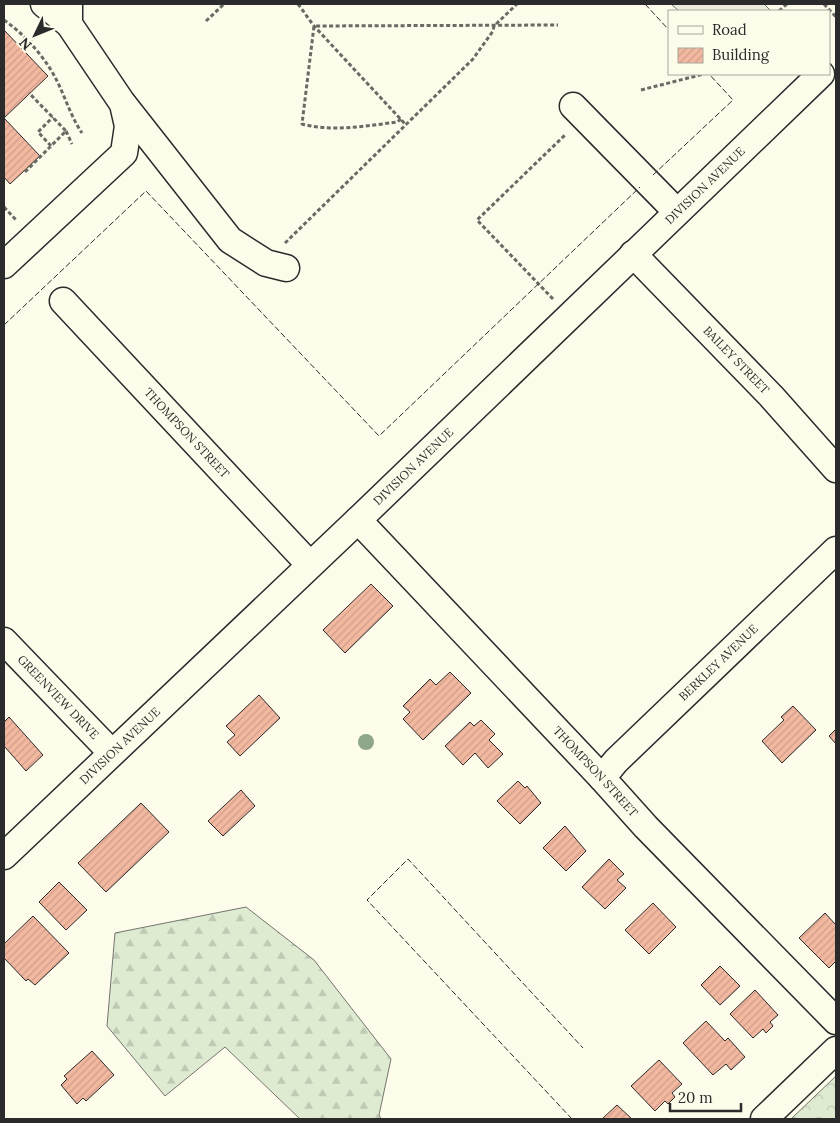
<svg xmlns="http://www.w3.org/2000/svg" width="840" height="1123" font-family="Lora,serif">
<defs>
<pattern id="forest-firs" width="22" height="20" patternUnits="userSpaceOnUse" patternTransform="scale(1.25)"><rect width="22" height="20" fill="#deebd1"/><path d="M5 1l3.5 6h-7zM16 11l3.5 6h-7z" fill="#bfcab4"/></pattern>
<pattern id="park-crowns" width="20" height="18" patternUnits="userSpaceOnUse" patternTransform="scale(1.25)"><rect width="20" height="18" fill="#deebd1"/><path d="M2 6a3 3 0 1 1 6 0M12 15a3 3 0 1 1 6 0" fill="none" stroke="#bfcab4"/></pattern>
<pattern id="building-hatch" width="6" height="6" patternUnits="userSpaceOnUse" patternTransform="scale(1.25)"><rect width="6" height="6" fill="#f2b8a0"/><path d="M-1 1l2-2M0 6l6-6M5 7l2-2" fill="none" stroke="#d09e8a"/></pattern>
</defs>
<rect width="100%" height="100%" fill="#fdfbea"/>
<path fill="url(#forest-firs)" stroke="#74746e" d="M246 907 314 960 391 1059 379 1115 381 1119H300L225 1047 165 1096 107 1026 115 933Z"/>
<path fill="url(#park-crowns)" stroke="#74746e" d="M836 1076V1119H791Z"/>
<path fill="#eceadb" stroke="#74746e" d="M671 4H764L771 11H679Z"/>
<path fill="url(#building-hatch)" stroke="#2b2b2b" d="M4 30 48 76 4 118Z
M4 118 40 156 10 184 4 177Z
M371 584 393 606 345 653 323 630Z
M450 672 471 693 423 740 403 719 410 712 403 706 430 679 436 685Z
M259 695 280 718 240 756 227 742 235 735 226 726Z
M793 706 816 730 782 763 762 741 784 720 781 717Z
M9 717 43 755 26 771 4 746V722Z
M481 720 495 734 489 740 503 754 488 768 475 753 463 765 445 746 470 722 474 726Z
M836 729V744L829 736Z
M518 781 525 788 527 786 541 803 520 824 497 801Z
M241 790 255 806 223 836 208 821Z
M141 803 169 832 106 892 78 863Z
M565 826 586 851 566 871 543 848Z
M609 859 624 874 617 880 626 888 605 909 582 887Z
M59 882 87 910 66 930 39 902Z
M653 903 676 927 649 954 625 930Z
M825 913 836 925V961L829 968 799 938Z
M33 916 69 953 35 985 28 979 26 981 4 958V944Z
M720 966 740 986 720 1005 701 985Z
M755 990 778 1015 770 1022 773 1026 766 1033 763 1029 753 1038 730 1014Z
M706 1021 725 1041 728 1038 745 1057 731 1070 726 1064 713 1075 683 1043Z
M92 1051 114 1075 86 1101 83 1098 77 1104 61 1085 67 1079 64 1076Z
M659 1060 682 1084 672 1093 675 1097 668 1104 665 1101 655 1111 631 1086Z
M617 1105 632 1119H602Z"/>
<g fill="none" stroke-linecap="round" stroke-linejoin="round">
<defs>
<g id="minor">
<path d="M44 4 69 24"/>
<path d="M124 105 230 240 266 263 286 268"/>
<path d="M573 106 677 212"/>
<path id="s1" d="M633 254 771 396 836 469"/>
<path d="M4 265 124 153 128 126 123 104 69 24V4"/>
<path id="s2" d="M63 301 310 565"/>
<path id="s3" d="M358 520 602 778 646 827 836 1021"/>
<path id="s4" d="M4 641 111 752"/>
<path id="s5" d="M602 778 616 761 836 550"/>
<path id="s6" d="M4 856 358 520 821 74"/>
<path d="M764 1119 836 1050"/>
</g>
</defs>
<use href="#minor" stroke="#2b2b2b" stroke-width="29"/>
<path stroke="#6a6964" stroke-width="3" stroke-dasharray="4 2.5" stroke-linecap="butt" d="M298 4 314 26 406 125
M824 4 836 17
M779 11 787 4
M4 20C24 34 46 58 57 81 66 99 71 117 82 133
M206 21 224 4
M29 43 40 31
M641 90 704 74
M401 119 397 122C366 126 332 132 302 124L314 26 558 25
M66 131 72 144
M51 146 38 132 53 117
M25 172 66 131 29 93
M4 207 17 221
M285 243 473 59 493 31 494 26 517 4
M553 299 477 220 566 134"/>
<use href="#minor" stroke="#fdfbea" stroke-width="26"/>
<path stroke="#2b2b2b" stroke-width="1" stroke-dasharray="6 2.5" stroke-linecap="butt" d="M645 4 669 30
M653 175 733 100 709 74
M4 325 146 191 379 436 640 187
M572 1119 367 900 408 859 583 1048"/>
</g>
<circle fill="#8ea78a" cx="366" cy="742" r="8"/>
<g text-anchor="middle" stroke-width="4" stroke-linejoin="round" paint-order="stroke">
<g font-size="12" fill="#2b2b2b" stroke="#fdfbea">
<text dy="4" stroke="none"><textPath href="#s6" startOffset="970">DIVISION AVENUE</textPath></text>
<text dy="4" stroke="none"><textPath href="#s1" startOffset="148">BAILEY STREET</textPath></text>
<text dy="4" stroke="none"><textPath href="#s2" startOffset="181">THOMPSON STREET</textPath></text>
<text dy="4" stroke="none"><textPath href="#s6" startOffset="565">DIVISION AVENUE</textPath></text>
<text dy="4" stroke="none"><textPath href="#s5" startOffset="164">BERKLEY AVENUE</textPath></text>
<text dy="4" stroke="none"><textPath href="#s4" startOffset="78">GREENVIEW DRIVE</textPath></text>
<text dy="4" stroke="none"><textPath href="#s6" startOffset="160">DIVISION AVENUE</textPath></text>
<text dy="4" stroke="none"><textPath href="#s3" startOffset="346">THOMPSON STREET</textPath></text>
</g>
</g>
<rect width="840" height="1123" fill="none" stroke="#2b2b2b" stroke-width="10"/>
<rect x="668" y="10" width="162" height="65" fill="#fdfbea" stroke="#a9a89e"/>
<rect x="678" y="26" width="25" height="8" fill="#fdfbea" stroke="#a9a89e"/>
<text x="712" y="35" font-size="15" fill="#2b2b2b">Road</text>
<rect x="678" y="48" width="25" height="15" fill="url(#building-hatch)" stroke="#a9a89e"/>
<text x="712" y="60" font-size="15" fill="#2b2b2b">Building</text>
<g transform="translate(35 35) rotate(227)" stroke="#fdfbea" stroke-width="4" paint-order="stroke">
<path d="M0-4L9 19L0 12L-9 19Z" fill="#2b2b2b"/>
<text y="-8" font-size="14" font-weight="bold" text-anchor="middle" fill="#2b2b2b">N</text>
</g>
<path d="M670 1103v8h71v-8" fill="none" stroke="#2b2b2b" stroke-width="2.5"/>
<text x="678" y="1103" font-size="15" fill="#2b2b2b" stroke="#fdfbea" stroke-width="4" paint-order="stroke">20 m</text>
</svg>
